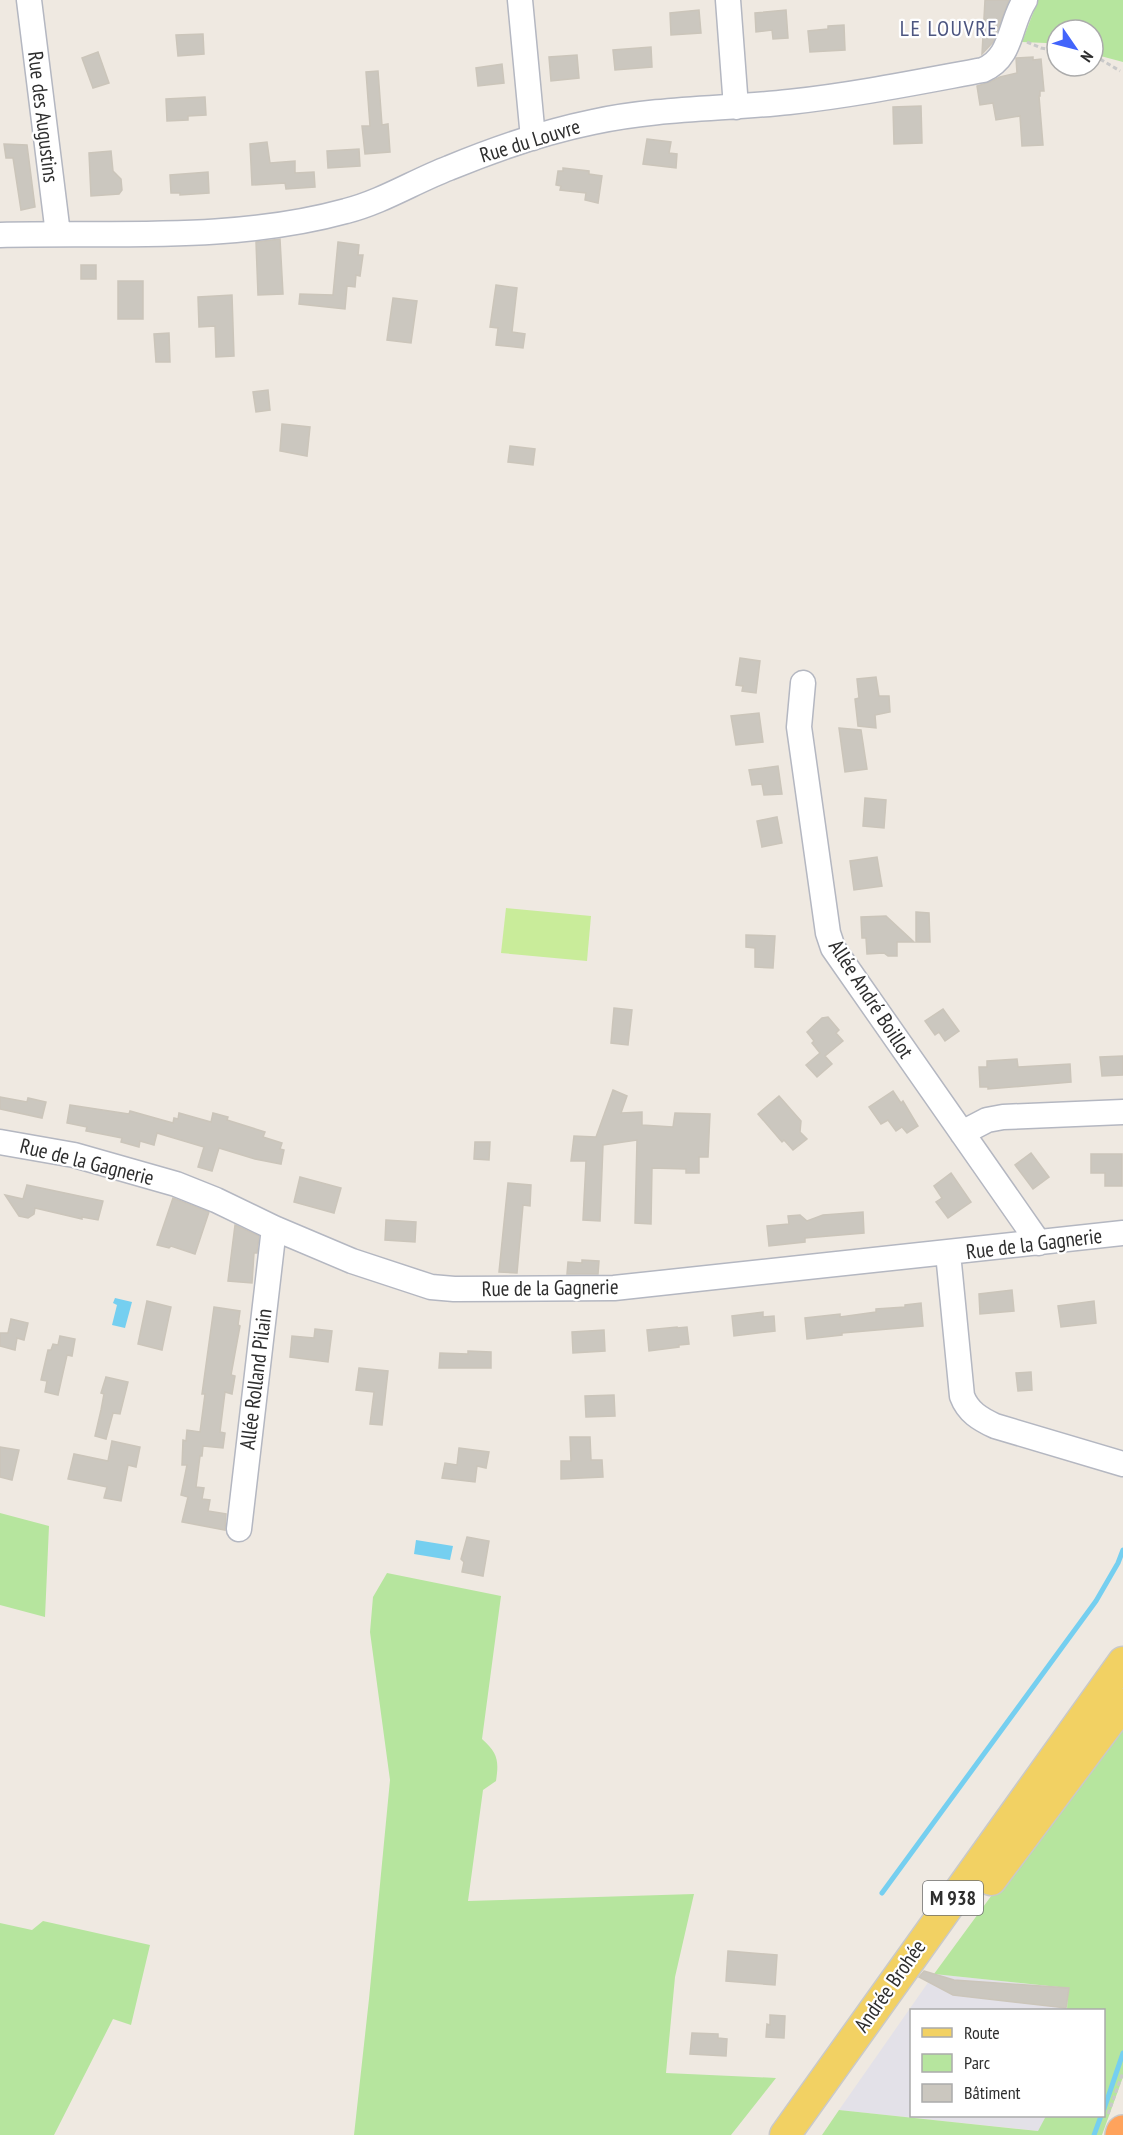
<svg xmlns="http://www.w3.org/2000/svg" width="1123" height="2135" font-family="'PT Sans Narrow',sans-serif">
<rect width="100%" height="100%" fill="#efe9e1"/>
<path fill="#e3e1e8" d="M934 1974 1069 1988 1067 2010H912V2116H1046L1039 2131 839 2110Z"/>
<path fill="#b6e59e" d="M1038 0H1123V62L1093 54V30H1057V45L1046 43 1022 42Z
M0 1513 49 1526 45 1617 0 1605Z
M387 1573 501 1596 482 1739C498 1753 499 1761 496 1781L483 1790 468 1901 694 1894 675 1977 666 2073 776 2078 731 2135H354L369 1999 390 1780 370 1632 373 1597Z
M1123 1722V2077L1102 2135H822L839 2110 1038 2131 1046 2116H1104V2010H1067L1068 1988 934 1974 1008 1873Z
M43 1921 150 1945 131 2025 113 2019 54 2135H0V1923L32 1930Z"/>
<path fill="#c9ec9a" d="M506 908 591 916 587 961 501 953Z"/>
<path fill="#75cff0" d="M115 1298 132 1302 125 1328 112 1325 117 1305 113 1303Z
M416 1540 453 1546 450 1560 414 1554Z"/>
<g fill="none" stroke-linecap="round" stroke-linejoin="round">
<path stroke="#75cff0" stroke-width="5" d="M882 1893 1096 1601 1118 1563 1123 1550
M1104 2109 1123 2053
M1094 2135 1101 2116"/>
</g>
<path fill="#cbc7bf" stroke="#cbc5ba" stroke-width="1.5" d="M985 0H1009L993 42 982 54Z
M699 10 701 33 671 35 670 13Z
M786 10 788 38 773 39 772 30 756 32 755 13Z
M844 25 845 50 810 52 808 31 828 29V26Z
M203 34 204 54 178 56 176 35Z
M651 47 652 67 615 70 613 50Z
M98 52 109 83 93 88 82 58Z
M577 55 579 78 551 81 549 57Z
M1033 57V60L1041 59 1044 91H1040V96H1039L1043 145 1022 146 1020 116 996 120 993 103 980 105 977 86 990 82 1000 77 1017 73 1016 58Z
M502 64 504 83 478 86 476 68Z
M378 71 382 125 388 124 390 152 365 154 362 126H370L366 72Z
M205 97 206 115 188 116V120L167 121 166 99Z
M921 106 922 143 894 144 893 107Z
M647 139 671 142 669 153 677 154 676 168 643 164Z
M267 142 270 163 295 161V173L314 172 315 187 286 189 285 183 252 185 250 144Z
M4 144 27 145 35 207 21 210 13 158H6Z
M359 149 360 166 328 168 327 151Z
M111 151 113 171 121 179 122 190 119 194 91 196 89 153Z
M563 168 589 171V174L602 176 598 203 585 200 586 193 560 190 561 186 556 185 558 171H563Z
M208 172 209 193 180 195V193H171L170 175Z
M280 239 283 294 258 295 256 242Z
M338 242 359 245 358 255H363L360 276 356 275 355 287 347 286 345 309 299 304 300 294 333 295Z
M81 265H96V279H81Z
M118 281H143V319H118Z
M496 285 517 288 512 332 525 334 523 348 496 345 498 328 490 327Z
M232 295 234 356 216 357 215 326 199 327 198 297Z
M393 298 417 301 411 343 387 340Z
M169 333 170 362H156L154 334Z
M268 390 270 410 256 412 253 392Z
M282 424 310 427 307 456 280 451Z
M510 446 535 449 533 465 508 462Z
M740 658 760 661 756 693 742 691 743 686 736 685Z
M876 677 879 696H889L890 712 875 715 876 728 858 726 855 699 859 698 857 679Z
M759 713 763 742 736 745 731 716Z
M839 728 861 730 867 769 845 772Z
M778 766 782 794 764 795 762 784 752 785 749 770Z
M865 798 886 800 884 828 863 826Z
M777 817 782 843 762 847 757 821Z
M877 857 882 886 854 890 850 861Z
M916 912 929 913 930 942H916Z
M886 916 914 942H897V956H888L884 953 867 954 866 938H862L861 917Z
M746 935 775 936 773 968 755 967V948L746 947Z
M614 1008 632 1010 628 1045 611 1043Z
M943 1009 959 1031 945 1041 939 1032 935 1035 925 1021Z
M828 1017 839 1030 836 1033 843 1041 825 1056 832 1064 817 1077 806 1065 820 1053 812 1043 814 1041 807 1032 822 1018Z
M1123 1056V1075L1102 1076 1100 1057Z
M1017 1059 1018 1067 1070 1064 1071 1082 988 1089V1087H980L979 1067H987V1061Z
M613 1090 627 1096 621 1113 642 1112V1125L673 1127 675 1113 710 1114 708 1157H699V1173H686V1169L652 1168 651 1224 635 1223 637 1140 603 1145 600 1221 583 1220 586 1161H571L574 1136 596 1137Z
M893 1091 901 1103 903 1101 918 1126 907 1133 902 1127 896 1131 888 1120 881 1124 869 1107Z
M779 1096 801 1121 800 1132 807 1139 793 1150 784 1140 782 1142 758 1114Z
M0 1097 27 1102 28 1098 46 1102 42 1118 0 1109Z
M70 1105 129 1114 130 1111 173 1123 174 1118 178 1119 179 1113 211 1122 213 1113 228 1117 227 1120 265 1132 263 1137 282 1143 280 1149 284 1150 281 1164 255 1159 219 1148 212 1171 198 1167 204 1147 157 1133 154 1145 140 1141 139 1147 121 1142 122 1138 86 1131 87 1127 67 1123Z
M475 1142H490L489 1160 474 1159Z
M1031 1153 1049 1177 1033 1189 1015 1165Z
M1091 1154H1122V1186H1105V1173H1091Z
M951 1173 971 1202 948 1218 936 1202 942 1198 934 1186Z
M300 1177 341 1188 334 1213 294 1202Z
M508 1183 531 1185 530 1206 523 1205 517 1273 499 1272Z
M27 1185 103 1201 98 1220 82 1217V1219L35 1208 34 1214 28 1218 19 1216 5 1195 23 1199Z
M173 1198 209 1212 195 1254 171 1246 169 1248 157 1245Z
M863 1212 864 1233 805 1238V1242L769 1246 767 1226 789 1224 788 1216 800 1215 807 1221 823 1215Z
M386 1220 416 1222 415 1242 385 1240Z
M235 1225 259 1236 257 1253H254L252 1283 228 1281Z
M582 1260 599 1261 598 1274H567L568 1262 582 1263Z
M1012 1290 1014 1311 980 1314 979 1294Z
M147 1301 171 1307 162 1350 138 1344Z
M1094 1301 1096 1323 1061 1327 1058 1306Z
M921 1303 923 1326 842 1333V1335L807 1339 805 1318 840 1314V1317L876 1312V1309L905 1307V1305Z
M214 1307 240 1311 238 1325 240 1326 231 1375 235 1376 232 1394 225 1392 220 1432 225 1433 223 1448 203 1446 202 1456H200L196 1487 204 1488 202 1499 210 1500 208 1511 226 1514 225 1530 182 1522 188 1497 181 1495 187 1465H182L183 1440 186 1441 187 1430 200 1432 205 1394H202Z
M763 1312V1317L774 1316 775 1331 734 1336 732 1316Z
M11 1319 28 1323 24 1340 17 1338 15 1350 0 1346V1333H8Z
M677 1327V1328L687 1327 689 1344 679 1345V1347L649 1351 647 1330Z
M315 1329 332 1331 328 1362 290 1357 292 1336 314 1338Z
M604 1330 605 1351 573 1353 572 1332Z
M60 1336 75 1339 72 1356 67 1355 58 1395 45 1392 47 1381 41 1380 48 1350H51L53 1344 58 1345Z
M468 1351 491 1352V1368H439L440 1353 468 1354Z
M359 1368 388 1371 382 1425 370 1424 374 1392 356 1390Z
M1031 1372 1032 1390 1018 1391 1016 1373Z
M106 1377 128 1382 120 1414 113 1413 106 1439 95 1436 101 1410 104 1394 101 1393Z
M614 1395 615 1416 586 1417 585 1396Z
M570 1437H590L591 1460H602L603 1477 561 1479V1461H571Z
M112 1441 140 1447 136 1467 128 1465 121 1501 104 1498 107 1487 68 1479 74 1454 108 1461Z
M0 1447 19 1450 12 1480 0 1477Z
M459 1448 489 1452 486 1468 477 1466 475 1482 442 1478 445 1463 457 1465Z
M467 1537 489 1541 483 1576 462 1572 464 1562 461 1559Z
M728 1951 777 1955 775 1985 726 1981Z
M924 1971 954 1980 1069 1988 1066 2008 953 1995 919 1977Z
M770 2015 785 2016 784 2038 766 2037 767 2024 770 2025Z
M692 2033 718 2034V2038L727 2039 726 2056 690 2054Z"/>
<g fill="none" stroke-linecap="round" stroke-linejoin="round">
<defs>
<path id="minor" d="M29 0 58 234
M520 0 533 138
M728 0 736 107
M0 235C116 232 233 242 346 211 382 202 415 181 449 168 495 149 544 132 593 122 657 108 724 109 789 102 854 95 918 82 983 70 1013 57 1009 24 1025 0
M803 683 799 727 828 933 833 948 1039 1243
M962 1133 987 1120 1003 1117 1123 1112
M0 1142 74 1155 176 1184 216 1200 274 1228 352 1261 431 1287 454 1289 614 1288 1123 1233
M948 1253 962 1396C968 1412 980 1419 995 1426L1123 1464
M239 1529 274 1228"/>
<path id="major" d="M991 1880 1123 1704
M785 2135 1123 1662"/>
<path id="highway" d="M1122 2135 1123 2132"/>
</defs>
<use href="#minor" stroke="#b4b7c1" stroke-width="27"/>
<use href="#major" stroke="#c9c9c9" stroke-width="33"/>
<use href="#highway" stroke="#c9c9c9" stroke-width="36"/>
<path stroke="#c9c9c9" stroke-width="3" stroke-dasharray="4.5 3" stroke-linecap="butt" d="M1027 42 1041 48 1057 51
M1093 57 1100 59 1120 71
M1108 2114 1123 2072"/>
<use href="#minor" stroke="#fff" stroke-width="24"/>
<use href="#major" stroke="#f2d163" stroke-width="30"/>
<use href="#highway" stroke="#ffa35c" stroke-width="33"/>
</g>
<g text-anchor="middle" stroke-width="4.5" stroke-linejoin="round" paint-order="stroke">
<rect fill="#fff" stroke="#6d6d6d" stroke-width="1.5" x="923" y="1881" width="60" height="34" rx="4.5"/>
<g font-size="20" font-weight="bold" fill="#2e2e2e">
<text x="953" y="1905">M 938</text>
</g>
<g font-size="21" fill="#2e2e2e" stroke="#fff">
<text transform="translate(43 117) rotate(83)" y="7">Rue des Augustins</text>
<text transform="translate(530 141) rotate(-17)" y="7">Rue du Louvre</text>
<text transform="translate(871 999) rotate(57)" y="7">Allée André Boillot</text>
<text transform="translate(87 1162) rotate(14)" y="7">Rue de la Gagnerie</text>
<text transform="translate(1034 1244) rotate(-7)" y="7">Rue de la Gagnerie</text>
<text transform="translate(550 1288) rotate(-1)" y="7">Rue de la Gagnerie</text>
<text transform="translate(256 1379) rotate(-83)" y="7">Allée Rolland Pilain</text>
<text transform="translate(890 1986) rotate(-55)" y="7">Andrée Brohée</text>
</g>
<g font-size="22" letter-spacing="1.5" fill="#4d5680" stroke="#fff">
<text x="949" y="36">LE LOUVRE</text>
</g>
</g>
<rect x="910" y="2009" width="195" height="108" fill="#ffffff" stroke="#ababab" stroke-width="1.5"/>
<rect x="922" y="2028" width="30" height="9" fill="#f2d163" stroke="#ababab" stroke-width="1.5"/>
<text x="964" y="2039" font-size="18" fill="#2e2e2e">Route</text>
<rect x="922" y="2054" width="30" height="18" fill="#b6e59e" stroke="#ababab" stroke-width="1.5"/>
<text x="964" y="2069" font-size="18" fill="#2e2e2e">Parc</text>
<rect x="922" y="2084" width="30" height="18" fill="#cbc7bf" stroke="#ababab" stroke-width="1.5"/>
<text x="964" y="2099" font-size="18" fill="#2e2e2e">Bâtiment</text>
<g transform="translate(1075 48) rotate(125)"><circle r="28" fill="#ffffff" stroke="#ababab" stroke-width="1.5"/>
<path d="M0-4.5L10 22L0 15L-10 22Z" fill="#4264fb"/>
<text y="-9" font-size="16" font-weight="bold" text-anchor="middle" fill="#2e2e2e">N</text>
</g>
</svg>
